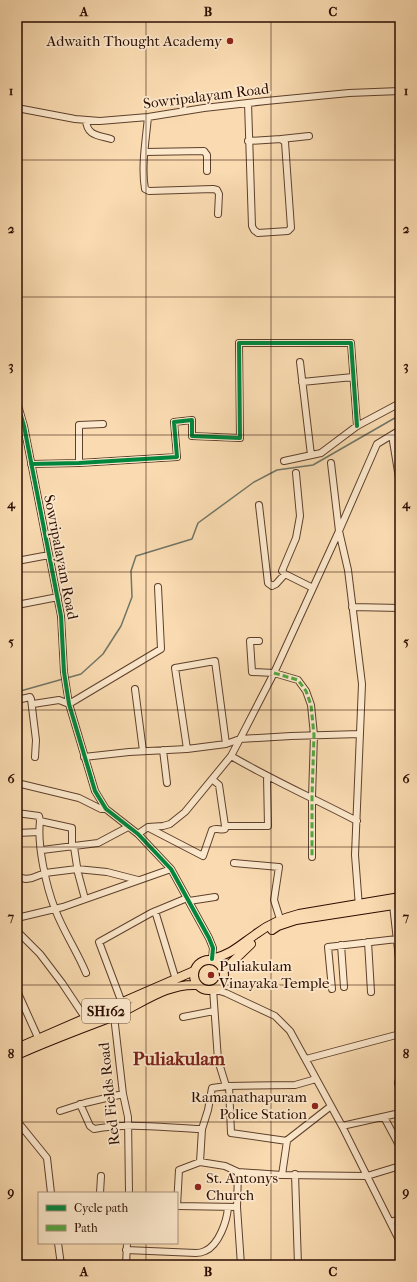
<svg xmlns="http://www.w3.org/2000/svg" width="417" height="1282" font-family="'IM FELL French Canon',serif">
<rect width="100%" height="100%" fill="#fadbb1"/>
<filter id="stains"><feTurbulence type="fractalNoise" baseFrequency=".005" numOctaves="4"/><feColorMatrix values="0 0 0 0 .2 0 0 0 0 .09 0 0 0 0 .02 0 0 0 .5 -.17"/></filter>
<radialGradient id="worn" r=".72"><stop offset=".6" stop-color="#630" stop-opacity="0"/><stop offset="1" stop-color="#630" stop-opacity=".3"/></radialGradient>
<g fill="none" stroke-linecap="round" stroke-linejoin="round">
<path stroke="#707567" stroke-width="1.5" d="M67 678 81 674 103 654 121 626 132 597 131 571 136 556 192 539 198 523 254 482 277 470 313 465 400 415
M17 692 63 679"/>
<defs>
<path id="minor" d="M248 103 252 226 254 230 258 233 288 231 291 228 285 142 281 139 248 141
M17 108 75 119 100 121 148 117 204 108 266 101 349 93 400 91
M148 117C146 139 141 167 145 189L149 191 213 189 217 190 219 194 218 214
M86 120C87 136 98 135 111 139
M281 139 309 136
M145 152 204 151 207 155V171
M300 362 311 455
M302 382 353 377
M17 402 24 426 61 616 64 672 69 704 95 791 106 809 138 834 171 869 209 938 213 948 212 959
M392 435 400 484
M284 461 321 453 357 426 400 403
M79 463V425L103 424
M31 464 79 463 177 457 174 422 192 420V436L240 438 239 343H351L357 426
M296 473 300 516 296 538 282 571 285 574 313 588
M259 505 268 583 272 586 276 584 285 574
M17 561 49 555
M17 605 58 597
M352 607 400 608
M259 641H250L252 672 274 673 298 680 306 691 311 705 314 735 312 797V857
M135 689 143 751
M17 700 30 697 31 699 36 740 35 757
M33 704 59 700 69 704 161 649 158 587
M187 749 175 668 215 661 226 744
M163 750 167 783
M231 756C272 780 315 799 357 821
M84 757 129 752 187 749 226 744 240 739 291 736 360 734
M212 779 219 785 225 826H268L267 776
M17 783 79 798 101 809H106
M17 813 39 816 40 821
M149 828 203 856 212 830C217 827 221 831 225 829V826
M17 833 39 832
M138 834 148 827 163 826 170 824 185 812 231 756 240 739 274 673 339 531 331 463
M72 847V828L40 821C37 845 46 886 55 909 63 931 77 951 86 973
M74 847 78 873 85 899
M42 850 98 843 128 827
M234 863 279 867 274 900 280 919
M17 877 26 879 32 878 45 873 77 869 107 872 138 880
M189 901 215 897
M393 905 400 967
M359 907 355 855 362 684 348 570 339 531 377 444 400 430
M155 911 176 980
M17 918 63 907 171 869
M17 931 40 954 62 983 86 1019
M368 942 371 992
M341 945 344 987
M332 989 328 947 397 939
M17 991 40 1042
M122 1003 99 942 151 913 187 898
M114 1016 123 1094 128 1117 129 1193
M183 1017 214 1011
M306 1059 400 1034
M316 1079 295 1085 227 1086 212 1088 208 1110 202 1129 200 1162 225 1166 238 1172 282 1175 367 1176 400 1166
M398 1083 400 1091
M226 1086 218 1060 213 989 226 993 275 1016 290 1031 342 1126 400 1242
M229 1086 231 1133 287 1141 282 1175
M80 1104 90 1126 94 1129C130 1122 166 1128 202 1129
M60 1111 85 1103 123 1094
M384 1117 400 1147
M17 1121 47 1158 51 1193
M342 1126 400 1113
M286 1141 331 1106
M200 1162 179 1170 177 1206 237 1207
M238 1172 237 1207 241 1265
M295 1174 298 1265
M100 1193 101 1176
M390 1222 400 1219
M58 1243 61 1265
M126 1250 196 1253C199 1253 203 1252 205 1251 219 1245 227 1221 228 1207
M126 1265 127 1243"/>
<path id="major" d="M272 930 278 926 296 920 400 904
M212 959C232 954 240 945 256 934 269 924 283 918 299 914L400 897
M194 975a15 15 0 1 1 30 0a15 15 0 1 1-30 0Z
M224 970 251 944
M17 1048 194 971
M17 1055C48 1041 80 1029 112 1017 140 1005 166 983 197 985"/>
</defs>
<use href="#minor" stroke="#5e402c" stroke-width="8"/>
<use href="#major" stroke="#2a0c00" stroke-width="10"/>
<use href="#minor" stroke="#fce8cc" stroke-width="6"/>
<use href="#major" stroke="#fadbb1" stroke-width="8"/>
<path stroke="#53a840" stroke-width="3" stroke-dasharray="6 3" stroke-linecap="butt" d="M274 673 298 680 306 691 311 705 314 735 312 797V857"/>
<defs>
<path id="cycleway" d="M17 402 24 426 61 616 64 672 69 704 95 791 106 809 138 834 171 869 209 938 213 948 212 959
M31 464 79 463 177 457 174 422 192 420V436L240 438 239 343H351L357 426"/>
</defs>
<use href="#cycleway" stroke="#fce8cc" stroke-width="6"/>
<use href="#cycleway" stroke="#00873e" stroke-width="4"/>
</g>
<path fill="none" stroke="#2a0c00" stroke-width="1" stroke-opacity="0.55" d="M146 17V1193M271 17V1265M17 160H400M17 297H400M17 435H400M17 572H400M17 710H400M17 847H400M17 985H400M17 1122H400M146 1243V1265"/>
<g fill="#8f2418" stroke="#fce8cc" stroke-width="1.5">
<circle cx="230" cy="41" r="4"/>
<circle cx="211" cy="975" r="4"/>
<circle cx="315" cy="1106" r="4"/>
<circle cx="198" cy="1187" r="4"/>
</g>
<g text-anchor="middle" stroke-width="3.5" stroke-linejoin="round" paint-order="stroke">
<rect fill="#fce8cc" stroke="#694e3d" stroke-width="1" x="82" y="999" width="48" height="24" rx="3"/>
<g font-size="14" font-weight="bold" fill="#2a0c00">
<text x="106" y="1016">SH162</text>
</g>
<g font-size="15" fill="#2a0c00" stroke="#fce8cc" text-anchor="end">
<text x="222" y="46">Adwaith Thought Academy</text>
<text x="219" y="971" text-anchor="start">Puliakulam<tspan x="219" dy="17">Vinayaka Temple</tspan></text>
<text x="307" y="1102">Ramanathapuram<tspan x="307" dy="17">Police Station</tspan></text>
<text x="206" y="1183" text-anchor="start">St. Antonys<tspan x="206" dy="17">Church</tspan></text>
</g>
<g font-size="15" fill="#2a0c00" stroke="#fce8cc">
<text transform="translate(206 96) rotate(-7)" y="5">Sowripalayam Road</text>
<text transform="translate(61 557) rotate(79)" y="5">Sowripalayam Road</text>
<text transform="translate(109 1094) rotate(-96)" y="5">Red Fields Road</text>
</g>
<g font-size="19" font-weight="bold" fill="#7a1f14" stroke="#fce8cc">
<text x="179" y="1065">Puliakulam</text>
</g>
</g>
<rect width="417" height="1282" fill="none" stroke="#fadbb1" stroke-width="44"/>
<rect x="38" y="1192" width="140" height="52" fill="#fce8cc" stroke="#a8907a"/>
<rect x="46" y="1205" width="20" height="6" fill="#00873e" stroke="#a8907a"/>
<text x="74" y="1212" font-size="12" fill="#2a0c00">Cycle path</text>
<rect x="46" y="1225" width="20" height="6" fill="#53a840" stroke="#a8907a"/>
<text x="74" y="1232" font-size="12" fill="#2a0c00">Path</text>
<rect x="22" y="22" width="373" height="1238" fill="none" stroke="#2a0c00" stroke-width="1.5"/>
<g font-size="13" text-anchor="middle" font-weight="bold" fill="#2a0c00">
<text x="84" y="16">A</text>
<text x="208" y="16">B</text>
<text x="333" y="16">C</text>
<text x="11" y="95">1</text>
<text x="406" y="95">1</text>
<text x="11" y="233">2</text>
<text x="406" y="233">2</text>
<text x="11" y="370">3</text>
<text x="406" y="370">3</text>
<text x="11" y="508">4</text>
<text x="406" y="508">4</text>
<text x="11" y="646">5</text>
<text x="406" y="646">5</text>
<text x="11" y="783">6</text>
<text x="406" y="783">6</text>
<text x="11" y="921">7</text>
<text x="406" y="921">7</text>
<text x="11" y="1058">8</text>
<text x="406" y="1058">8</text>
<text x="11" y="1196">9</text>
<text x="406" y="1196">9</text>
<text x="84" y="1276">A</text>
<text x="208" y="1276">B</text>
<text x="333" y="1276">C</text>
</g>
<rect width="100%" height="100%" filter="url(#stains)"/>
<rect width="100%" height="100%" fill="url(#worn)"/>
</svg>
